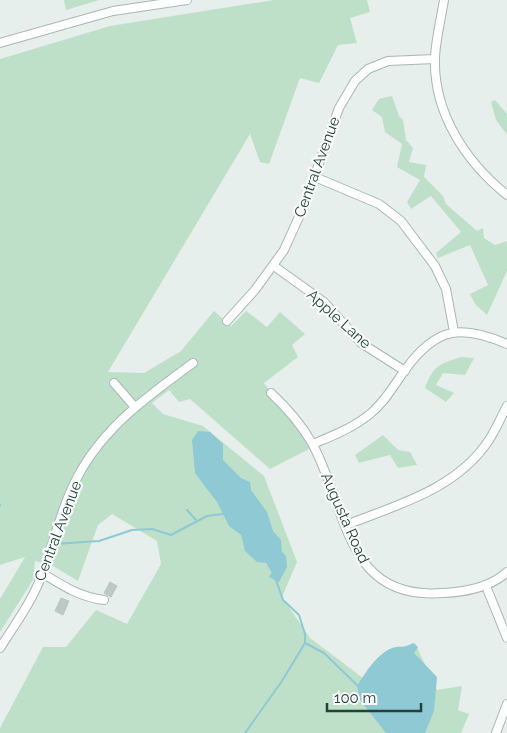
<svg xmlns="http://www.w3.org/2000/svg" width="507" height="733" font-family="Raleway,sans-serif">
<rect width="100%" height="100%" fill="#e6efeb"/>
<path fill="#bfe0c8" d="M64 0H99L66 10Z
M274 0H367L370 12 350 18 357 43 338 45 319 83 300 78 269 164 260 162 250 134 108 372 144 373 181 351 214 311 231 326 246 311 267 327 280 312 305 334 292 345 298 357 264 383 313 447 270 469 190 399 179 402 169 390 152 403 163 414 203 426 264 476 297 562 282 597 310 638 363 678 386 652 415 643 437 690 462 686 458 710 469 714 461 733H0V728L43 647H66L96 610 127 624 161 564 157 541 112 514 98 525 78 581 53 566 35 561 33 580 0 632V599L25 557 0 565V59L110 26Z
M392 96 399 116 403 120 406 140 413 148 409 162 426 165 424 177 443 196 446 204 477 231 483 228 484 238 495 245 507 241V271L487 315 475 304 470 294 488 285 470 245 438 258 436 253 461 232 431 196 411 209 407 202 420 180 397 167 402 144 385 132 382 117 372 110 379 99Z
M495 100 507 114V135L496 120 491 102Z
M461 357 474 358 465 375 443 373 436 385 454 393 446 402 425 388C433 366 439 364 461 357Z
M383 435 398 450 410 452 417 465 398 468 390 455 359 463 355 455Z"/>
<path fill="#8ec9d4" d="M198 431 210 432 223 444V460L241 478 250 482 251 490 267 512 273 531 281 540 282 552 286 556 287 567 279 582 269 577 272 572 268 563 257 562 245 551 241 535 229 526 217 502 195 473 192 440Z
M413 643 418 647 414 653 437 677 434 711 425 733H386L360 700 357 686C365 673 377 654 392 648 401 645 404 649 413 643Z"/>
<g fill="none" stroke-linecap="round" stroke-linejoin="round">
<path stroke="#8ec9d4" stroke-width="2" d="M0 506V505
M187 510 197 521
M55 544 99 541 132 530 152 529 171 535 207 516 223 514
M267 562 273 573
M305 643 324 653 358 686
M245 733 282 681 305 643V634L299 615 283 600 276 580"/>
</g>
<path fill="#bbcac4" stroke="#b8c9c2" d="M110 582 117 586 111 597 104 593Z
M61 598 69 601 63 615 55 611Z"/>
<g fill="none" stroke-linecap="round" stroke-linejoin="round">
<defs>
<path id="minor" d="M444 0C441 19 436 38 435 57 433 113 466 162 507 195
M0 43 113 11 187 0
M315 177 379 204 401 221 435 266 446 289 454 332
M274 266 324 302 361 343 405 371
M227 321 255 290 284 250 303 208 339 108 355 81 368 69 388 61 435 59
M114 383 134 406
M271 393C287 408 301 424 312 443 348 509 344 601 443 593 466 592 490 588 507 572
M313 444C332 436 353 428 370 414 385 402 394 385 405 370 436 327 461 324 507 344
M346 525C397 505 457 489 489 440 496 429 501 417 507 406
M42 573C63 586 80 597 104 600
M486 586 507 638
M0 648C16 623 33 600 43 572 54 541 62 506 78 476 104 427 149 395 193 363
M496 733 507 704"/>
</defs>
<use href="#minor" stroke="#a8b8b2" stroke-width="10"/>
<use href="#minor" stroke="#fff" stroke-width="8"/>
</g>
<g text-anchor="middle" stroke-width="4.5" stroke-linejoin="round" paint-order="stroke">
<g font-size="15" fill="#24423a" stroke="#f7fbf9">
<text transform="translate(317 167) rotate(-70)" y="5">Central Avenue</text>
<text transform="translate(339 319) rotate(42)" y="5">Apple Lane</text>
<text transform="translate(345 518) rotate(66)" y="5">Augusta Road</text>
<text transform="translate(58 531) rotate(-69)" y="5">Central Avenue</text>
</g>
</g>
<path d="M327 703v8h94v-8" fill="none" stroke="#24423a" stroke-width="2.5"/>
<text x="334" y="703" font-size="15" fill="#24423a" stroke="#f7fbf9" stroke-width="4" paint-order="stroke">100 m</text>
</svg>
